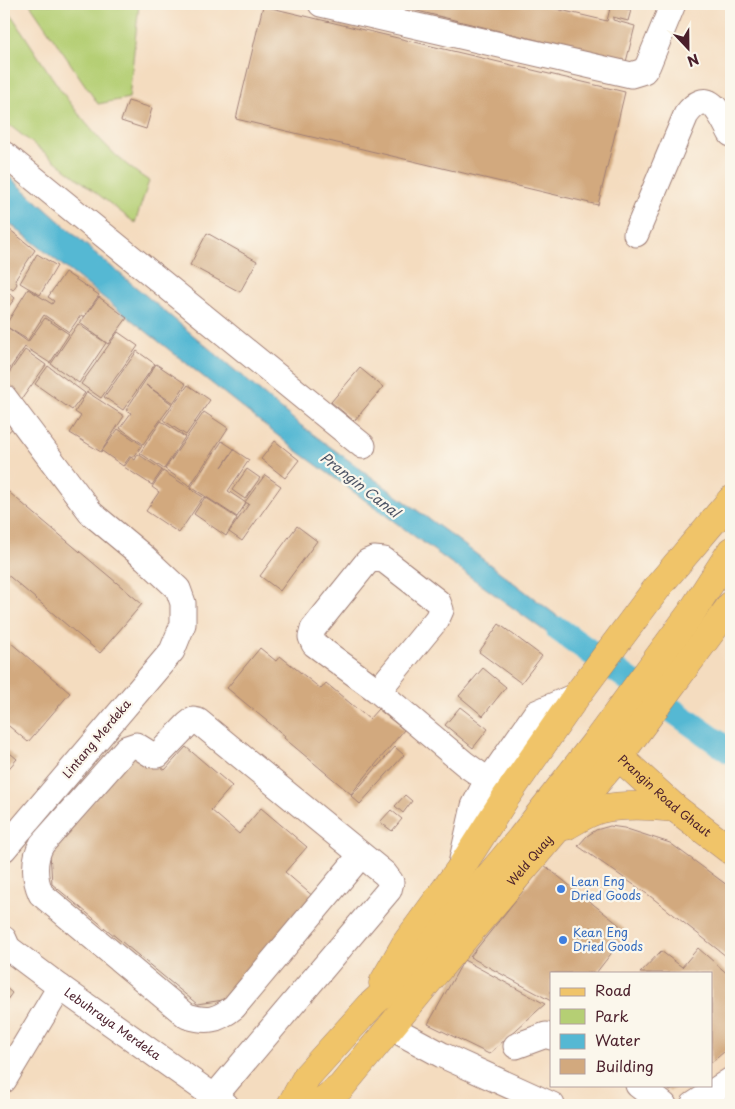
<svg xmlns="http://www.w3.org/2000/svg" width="735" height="1109" font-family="'Playpen Sans',sans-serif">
<rect width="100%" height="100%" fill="#fbf7ec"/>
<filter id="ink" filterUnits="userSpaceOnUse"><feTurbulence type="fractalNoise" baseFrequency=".02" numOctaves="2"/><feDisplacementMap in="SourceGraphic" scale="10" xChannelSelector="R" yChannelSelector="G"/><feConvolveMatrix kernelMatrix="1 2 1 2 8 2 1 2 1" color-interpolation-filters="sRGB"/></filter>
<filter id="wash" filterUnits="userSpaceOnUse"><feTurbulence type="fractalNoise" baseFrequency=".0096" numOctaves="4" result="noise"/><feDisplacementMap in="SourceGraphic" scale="20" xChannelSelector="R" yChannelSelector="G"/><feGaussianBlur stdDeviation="1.12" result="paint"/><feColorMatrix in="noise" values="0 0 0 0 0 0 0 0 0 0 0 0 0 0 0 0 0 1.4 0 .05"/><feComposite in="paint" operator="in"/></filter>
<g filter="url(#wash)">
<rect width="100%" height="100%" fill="#f4dcbf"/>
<path fill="#b5cf74" stroke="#807750" d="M4 4C46 66 85 140 149 181L135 223 4 121Z
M30 4H139L129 98 98 104Z"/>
<path fill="#55b8d3" stroke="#506c7f" d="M4 172 94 252 299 424 459 541 590 641 579 656 296 450 4 219Z"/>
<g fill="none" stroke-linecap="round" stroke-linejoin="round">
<path stroke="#55b8d3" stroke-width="25" d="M558 629 731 752"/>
</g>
<g id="blocks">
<path fill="#d2a97e" d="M389 4H535L607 21 611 4H616L615 6 631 10 628 21 613 17V20L635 26 626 62Z
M263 6 625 92 598 205 236 119Z
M128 101 152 108 146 129 121 121Z
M4 225 35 250 15 280 17 284 13 290 4 283Z
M207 233 257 261 240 292 190 265Z
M37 254 57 266 40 295 20 283Z
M65 272 99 295 84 317 81 315 69 332 44 315 28 340 7 327 28 342 45 318 69 334 50 363 25 347 4 377 5 326 28 289 52 304 54 301 48 297Z
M4 289 15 298 4 313Z
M99 297 127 318 108 344 80 323Z
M78 324 106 343 79 383 51 364Z
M118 332 138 346 101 398 81 384Z
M25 350 46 365 21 400 4 388V380Z
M137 351 155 364 123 410 104 397Z
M156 364 186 384 173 403 146 385 172 404 143 444 120 428 131 413 126 410Z
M48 366 85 393 72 410 35 384Z
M360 368 383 387 354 421 331 402Z
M188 385 210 400 186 435 163 420Z
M87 392 124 416 101 452 70 433 81 416 75 412Z
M4 411 17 424 4 436Z
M204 412 228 428 190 486 165 469Z
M161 421 185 437 164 469 140 453Z
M118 429 142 445 134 457 131 455 123 466 102 451Z
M222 441 234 449 222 467 234 450 249 460 228 491 246 503 237 517 191 487Z
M275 441 299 460 285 478 261 459Z
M138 454 162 470 152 485 124 467 131 457 135 460Z
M247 469 260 478 245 499 232 490Z
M163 471 203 497 179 533 146 511 159 492 152 487Z
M265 475 281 486 242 541 229 532 249 504 245 502Z
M4 488 142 604 100 653 4 572Z
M205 497 237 518 226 536 194 514Z
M297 526 317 541 280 591 260 576Z
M499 624 542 656 521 683 479 652Z
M4 637 70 693 28 742 4 722Z
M260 648 276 661 280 656 321 689 326 683 369 719 378 709 404 730 351 794 284 738 285 736 227 688Z
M483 668 506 687 483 716 459 696Z
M460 707 488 729 473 748 445 725Z
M186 747 232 786 211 810 239 834 261 808 307 847 285 872 315 898 230 999 197 1004 52 884 50 852 137 749 165 770Z
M395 747 404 755 360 804 351 796Z
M4 748 17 759 4 774Z
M405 795 412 801 403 813 395 806Z
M391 810 402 819 392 831 380 822Z
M610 826 624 828 670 843 731 888V960L650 896 578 846 587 836 596 830Z
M544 865 628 932 596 973H551V1001L470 957Z
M698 948 731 977V1046L711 1063V973H640L661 951 682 967Z
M464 960 545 1004 489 1054 428 1024Z
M4 986 12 993 4 1004Z
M663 1085H681L670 1091Z
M731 1097V1105H720Z"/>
</g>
</g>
<g filter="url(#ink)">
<use href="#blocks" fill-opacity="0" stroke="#9f7e75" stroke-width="1"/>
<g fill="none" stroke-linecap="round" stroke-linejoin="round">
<defs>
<g id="minor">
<path d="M321 4 631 75 644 71 648 65 673 4"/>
<path d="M4 154 363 446"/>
<path d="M636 234 686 115C709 84 720 114 731 134"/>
<path d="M4 397 92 514 145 558 178 589 183 603V624L172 651 4 849"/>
<path d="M378 691 437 619 441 610 438 602 384 560 374 559 367 562 313 629 311 637 314 644 378 691 465 764 489 781"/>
<path d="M461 864 474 806 481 792 536 713 577 695"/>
<path id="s1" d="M4 939 8 948 60 987 226 1105"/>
<path d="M390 1027 442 1055 552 1105"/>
<path d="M516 1046 546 1035 551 1037"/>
<path d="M4 1080 60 987"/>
<path d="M638 1085 664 1105"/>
<path d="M214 1097 389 890 391 882 385 874 198 721 193 720 188 724 158 755H152L136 745 127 748 42 844C33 859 34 879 41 894L187 1016C207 1022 217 1021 234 1007L361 855"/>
<path d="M693 1105 731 1080"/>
</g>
<g id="major">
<path id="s2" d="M605 744 675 808 731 851"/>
<path d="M566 826C577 820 589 812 601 809 626 804 651 806 675 808"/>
<path d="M383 983 406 943 460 869 506 797 577 695 660 584 731 500"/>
<path d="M291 1105 307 1076 372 1004 415 965 521 838 598 739 691 613 731 551"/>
<path id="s3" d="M317 1105 341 1087 450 955 619 756 731 605"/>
</g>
</defs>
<use href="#minor" stroke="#9f7e75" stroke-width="27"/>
<use href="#major" stroke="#9f7e75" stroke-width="29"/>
<use href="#minor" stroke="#fff" stroke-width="25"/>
<use href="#major" stroke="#f0c469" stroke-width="28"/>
</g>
</g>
<g fill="#3f7fe0" stroke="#fbf7ec" stroke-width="2">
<circle cx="561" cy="889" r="5"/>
<circle cx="563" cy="940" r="5"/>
</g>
<g text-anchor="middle" stroke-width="4.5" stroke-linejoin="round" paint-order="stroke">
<g font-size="12" fill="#4a1f2b" stroke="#fbf7ec">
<text transform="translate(97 739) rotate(-50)" y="4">Lintang Merdeka</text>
<text dy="4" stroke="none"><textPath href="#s2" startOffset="79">Prangin Road Ghaut</textPath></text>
<text dy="4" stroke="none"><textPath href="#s3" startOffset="325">Weld Quay</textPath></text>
<text dy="4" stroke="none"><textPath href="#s1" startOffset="139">Lebuhraya Merdeka</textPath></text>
</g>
<g font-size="12" fill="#366cbe" stroke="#fbf7ec" text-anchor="start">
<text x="571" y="886">Lean Eng<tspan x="571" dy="14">Dried Goods</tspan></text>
<text x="573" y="937">Kean Eng<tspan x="573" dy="14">Dried Goods</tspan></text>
</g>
<g font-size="14" font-style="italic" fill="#4e5566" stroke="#fbf7ec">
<text transform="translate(360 485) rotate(38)" y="5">Prangin Canal</text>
</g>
</g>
<rect width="735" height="1109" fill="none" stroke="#fbf7ec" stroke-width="20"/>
<rect x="550" y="972" width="162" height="115" fill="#fbf7ec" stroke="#b4a19f"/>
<rect x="560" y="988" width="25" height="8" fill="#f0c469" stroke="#b4a19f"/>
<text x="595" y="996" font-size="15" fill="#4a1f2b">Road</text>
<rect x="560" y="1009" width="25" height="15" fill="#b5cf74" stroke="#b4a19f"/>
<text x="595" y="1022" font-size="15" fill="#4a1f2b">Park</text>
<rect x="560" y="1034" width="25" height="15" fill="#55b8d3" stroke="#b4a19f"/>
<text x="595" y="1046" font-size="15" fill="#4a1f2b">Water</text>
<rect x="560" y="1059" width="25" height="15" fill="#d2a97e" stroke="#b4a19f"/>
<text x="595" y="1072" font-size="15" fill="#4a1f2b">Building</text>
<g transform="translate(688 48) rotate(158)" stroke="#fbf7ec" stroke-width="4" paint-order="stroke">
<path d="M0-4L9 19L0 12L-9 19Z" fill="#4a1f2b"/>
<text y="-8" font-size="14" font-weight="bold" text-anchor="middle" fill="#4a1f2b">N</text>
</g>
</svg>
